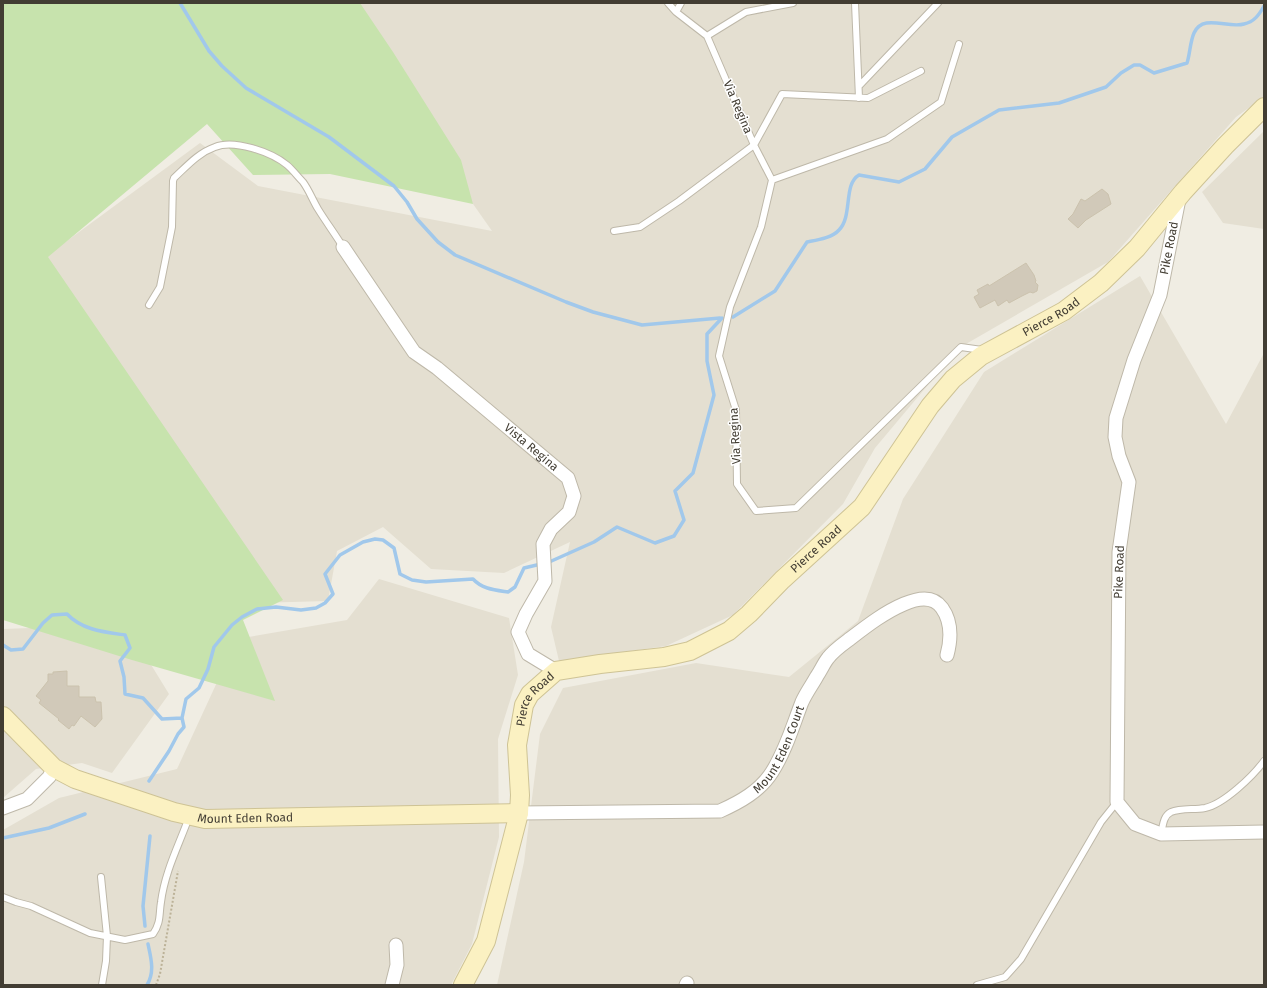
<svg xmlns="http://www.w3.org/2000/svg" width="1267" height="988" font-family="'Fira Sans',sans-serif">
<rect width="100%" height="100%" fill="#f0ede3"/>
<path fill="#e4dfd1" d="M332 3H1264V97L1236 117 1108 262 959 348 875 448 843 504 733 615 666 646 559 661 551 627 570 542 504 573 431 569 383 527 337 551 328 601 255 603 26 271 200 143 258 186 492 231Z
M1264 131V229L1223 223 1202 192Z
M1140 276 1226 424 1264 353V985H497L524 862 540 734 563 688 696 663 789 677 858 621 903 499 984 372Z
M379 579 509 618 518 675 498 739 499 837 472 944 451 985H3V830L59 798 177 769 237 639 347 620Z
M84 626 142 650 169 694 112 773 82 763 36 769 3 798V629Z"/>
<path fill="#c7e3ad" d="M3 3H360L393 52 461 160 473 204 330 174 253 175 207 124 48 257 283 600 243 620 275 701 132 660 3 620Z"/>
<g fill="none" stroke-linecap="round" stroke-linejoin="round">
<path stroke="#a1c8eb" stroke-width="3.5" d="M180 3 209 51 222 66 246 88 329 137 394 186 407 202 417 219 438 242 455 255 566 302 593 312 642 325 720 318
M733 317 775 291 807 242C817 240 832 238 839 230 853 216 843 184 859 175L899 182 925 169 952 137 999 110 1059 103 1106 87 1121 73 1134 65H1140L1154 73 1187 63C1190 54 1190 42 1194 33 1203 13 1228 29 1244 24 1254 22 1259 15 1264 6
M547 563 594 542 617 527 655 543 674 536 684 520 675 491 693 473 714 395 707 361V334L722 318
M3 645 11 650 23 649 43 623 52 615 67 614C82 630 104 632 125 635L130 648 120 661 124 677 125 694 143 698 162 719 182 718 186 699 199 688 208 669 214 647 232 625 242 617 257 609 276 607 301 610 316 608 325 603 333 594 325 574 340 555 363 542 375 539 383 540 394 548 400 574 412 580 426 582 473 579C482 589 495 590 508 592L515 587 524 568 541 564
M149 781 169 751 178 734 184 727 182 718
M3 838 49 828 85 814
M145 926 143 906 150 836
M147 985C155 972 151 958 148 944"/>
</g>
<path fill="#d1c9b9" stroke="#cbc2ad" d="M1102 189 1108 194 1111 204 1086 220 1078 228 1068 219 1073 214 1081 199 1085 201Z
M1026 263 1034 275 1036 281 1035 282 1038 285 1037 291 1033 293 1030 292 1022 296 1009 303 1007 300 998 306 995 300 980 308 974 297 979 294 977 290 988 284 989 286Z
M67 671V686H79V697H95L96 702H101L102 719 95 727 81 716 74 726 72 725 69 729 58 720 59 719 39 703 41 700 36 696 48 681V674H53V672Z"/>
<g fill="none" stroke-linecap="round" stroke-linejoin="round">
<defs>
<path id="lane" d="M668 3 676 12 707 36 754 145 772 180 761 227 730 307 719 356 736 410 737 484 756 511 796 508 961 347 982 350
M855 3 859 98
M676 12 681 3
M707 36 746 12 793 3
M859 86 938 3
M772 180 887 139 941 102 959 44
M614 231 640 227 679 201 754 145 782 94 868 98 921 71
M149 305 160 287 172 227 173 181 174 178C187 166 198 153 215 147 234 139 271 152 287 165 292 169 298 177 303 182 309 190 313 201 318 209 326 222 335 234 343 247
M1161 834C1163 826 1163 816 1171 812 1181 808 1194 810 1205 808 1224 804 1253 776 1264 761
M101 877 107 936 106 961 102 985
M3 897 16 902 31 906 90 933 125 940 153 934C161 923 159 914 161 902 165 871 179 845 189 817
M977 985 1005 977 1021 959 1101 822 1117 802"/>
<g id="street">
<path d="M1179 199 1160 295 1134 360 1116 418 1115 437 1119 456 1129 482 1119 552 1117 802 1135 824 1161 834 1264 832"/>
<path id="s1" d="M343 247 414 352 437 368 568 478 574 496 569 512 551 529 543 544 545 581 526 614 518 632 528 654 556 671"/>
<path d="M3 808 27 799 49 777 54 768"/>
<path id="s2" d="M519 813 720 811C740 802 760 791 772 772 786 750 793 725 802 702 806 693 812 685 817 676 821 670 824 663 828 658 834 650 843 644 851 638 868 625 885 612 904 604 918 598 933 595 942 608 952 622 951 640 947 655"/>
<path d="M392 985 397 965 396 945"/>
<path d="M686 985 687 983"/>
</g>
<g id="secondary">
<path id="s3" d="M3 716 54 768 75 779 174 812 205 819 519 813"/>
<path id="s4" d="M463 985 486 941 519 813 520 795 517 745 524 705 530 694 556 671 600 664 664 657 690 651 729 631 749 614 782 580 862 507 930 406 953 379 981 356 1064 311 1101 283 1137 248 1183 192 1225 146 1264 107"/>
</g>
</defs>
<use href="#lane" stroke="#beb8a9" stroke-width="8"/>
<use href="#street" stroke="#beb8a9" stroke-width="15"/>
<use href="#secondary" stroke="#cec395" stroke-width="20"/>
<path stroke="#bcb298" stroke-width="2" stroke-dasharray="2 2" stroke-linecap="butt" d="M156 985 160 974 178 871"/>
<use href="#lane" stroke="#fff" stroke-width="6"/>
<use href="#street" stroke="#fff" stroke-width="13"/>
<use href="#secondary" stroke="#fbf1c2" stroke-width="18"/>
</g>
<g text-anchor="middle" stroke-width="3" stroke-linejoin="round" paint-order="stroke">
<g font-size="12" fill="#423d33" stroke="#fff">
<text transform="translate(738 107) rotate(67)" y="4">Via Regina</text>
<text transform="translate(1169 248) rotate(-79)" y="4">Pike Road</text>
<text dy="4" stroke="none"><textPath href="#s4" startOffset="973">Pierce Road</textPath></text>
<text transform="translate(735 436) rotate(-93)" y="4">Via Regina</text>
<text dy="4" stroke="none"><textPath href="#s1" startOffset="278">Vista Regina</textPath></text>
<text dy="4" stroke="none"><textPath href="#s4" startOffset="637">Pierce Road</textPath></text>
<text transform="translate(1119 572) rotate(-88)" y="4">Pike Road</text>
<text dy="4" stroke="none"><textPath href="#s4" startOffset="301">Pierce Road</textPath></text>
<text dy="4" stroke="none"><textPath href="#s2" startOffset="290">Mount Eden Court</textPath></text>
<text dy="4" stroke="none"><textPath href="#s3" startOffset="273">Mount Eden Road</textPath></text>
</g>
</g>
<rect width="1267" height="988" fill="none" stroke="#423d33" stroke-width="8"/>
</svg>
